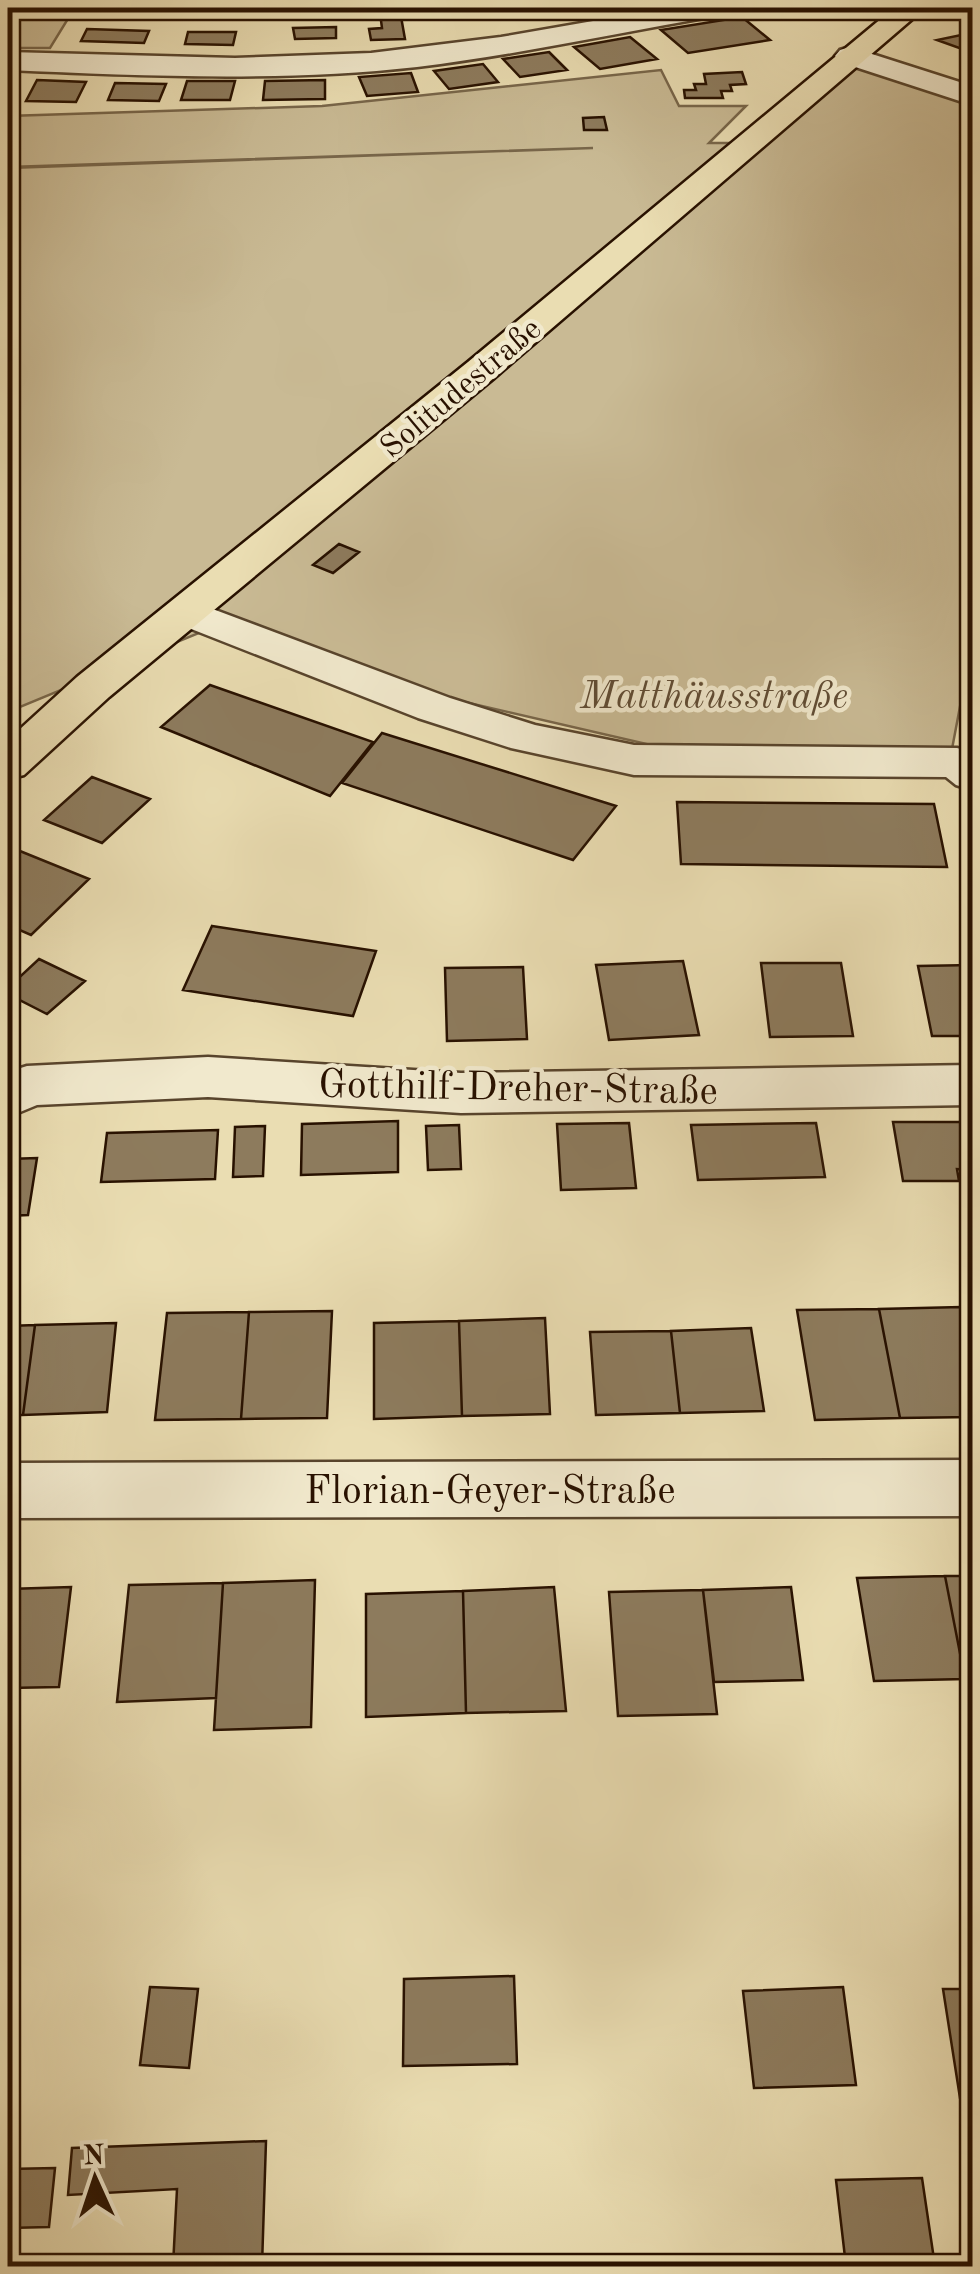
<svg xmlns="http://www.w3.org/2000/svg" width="980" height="2274" font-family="'Old Standard TT',serif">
<rect width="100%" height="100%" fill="#eaddb2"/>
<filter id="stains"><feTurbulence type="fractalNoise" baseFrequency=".002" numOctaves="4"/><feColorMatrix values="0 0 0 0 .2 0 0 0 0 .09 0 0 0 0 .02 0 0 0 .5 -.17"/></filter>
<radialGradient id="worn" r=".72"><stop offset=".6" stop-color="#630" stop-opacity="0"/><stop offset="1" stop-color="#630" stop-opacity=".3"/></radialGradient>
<path fill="#c9ba94" stroke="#78664a" stroke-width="2.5" d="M8 8 74 9 50 48H8Z
M850 56 972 96V643L952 749 655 746 456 700 230 620 8 712V168L593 148 8 167V116L322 106 661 70 679 106H746L709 143H744Z"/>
<path fill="#8d7b5d" stroke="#281100" stroke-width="2.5" d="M350 8H407V11H400L405 39 371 40 369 29 382 28 380 13 348 18Z
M742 17 770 40 688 53 661 30Z
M336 27V38L295 39 293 28Z
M87 29 149 31 144 43 81 41Z
M188 32H236L233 45 185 44Z
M961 35 972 40V47L962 49 937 40Z
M630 37 657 59 600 69 574 47Z
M549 52 567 70 520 77 503 59Z
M483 64 498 82 449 89 434 71Z
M742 72 746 84 730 85 732 91H721L723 98H685L684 90H696L694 84H706L704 74Z
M411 73 418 92 367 96 359 77Z
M37 80 86 82 76 102 26 101Z
M325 80V99L263 100 265 81Z
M187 81H235L230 100H181Z
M115 83 166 84 159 101 108 100Z
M604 117 607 130H584L583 118Z
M339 544 359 552 333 573 313 565Z
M210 685 373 742 330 796 161 727Z
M382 733 616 806 573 860 342 783Z
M92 777 150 799 102 843 44 820Z
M677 802 934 804 947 867 681 864Z
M10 847 89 879 31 935 8 925Z
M212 926 376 951 353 1016 183 990Z
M39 959 85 981 47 1014 8 994 14 987 11 985Z
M683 961 699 1035 609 1040 596 965Z
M761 963H841L853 1036 770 1037Z
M972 965V1036H932L918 966Z
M523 967 527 1039 447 1041 445 968Z
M398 1121V1172L301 1175 302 1124Z
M893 1122H972V1170L957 1169 959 1181H903Z
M629 1123 636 1188 561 1190 557 1124Z
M816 1123 825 1177 698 1180 691 1125Z
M459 1125 461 1169 428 1170 426 1126Z
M265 1126 263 1176 233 1177 235 1127Z
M218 1130 215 1179 101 1182 107 1133Z
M37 1158 28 1215 8 1216V1159Z
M961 1307 972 1362V1417L900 1418 879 1309Z
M879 1309 900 1418 815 1420 797 1310Z
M332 1311 327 1418 241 1419 249 1312Z
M249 1312 241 1419 155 1420 167 1313Z
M545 1318 550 1414 462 1416 459 1321Z
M459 1321 462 1416 374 1419V1323Z
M116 1323 107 1412 23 1415 35 1325Z
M35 1325 23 1415H8V1326Z
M751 1328 764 1411 680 1413 671 1331Z
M671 1331 680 1413 596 1415 590 1332Z
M945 1576 965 1679 874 1681 857 1578Z
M945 1576H972V1679H965Z
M315 1580 311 1727 214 1730 223 1583Z
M223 1583 216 1698 117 1702 129 1585Z
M71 1587 59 1687 8 1688V1589Z
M554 1587 566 1711 466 1713 463 1591Z
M791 1587 803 1680 714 1682 703 1590Z
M703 1590 717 1714 618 1716 609 1592Z
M463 1591 466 1713 366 1717V1594Z
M514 1976 517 2064 403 2066 404 1979Z
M150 1987 198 1989 189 2068 140 2065Z
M843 1987 856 2085 754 2088 743 1991Z
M943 1989H972V2098H960Z
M266 2141 262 2266H173L177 2189 68 2195 72 2148Z
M55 2168 49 2227 8 2228V2169Z
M922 2178 935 2266H846L836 2180Z"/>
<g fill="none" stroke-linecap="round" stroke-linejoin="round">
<defs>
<path id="minor" d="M668 8H730L726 14 716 16C616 33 517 55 417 67 282 82 143 76 8 70V52L235 58 371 53 501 37Z
M850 47 972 86V105L840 62 835 56 840 50Z
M186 599 450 698 535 725 634 745 957 748 972 752V790L956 785 946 777 634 775 511 748 418 718 171 621 165 612 171 603Z
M208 1057 461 1073 972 1065V1105L461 1113 208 1097 37 1105 8 1117V1072L27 1066Z
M972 1460V1516L8 1518V1463Z"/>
<path id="major" d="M894 8H925L494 378 109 697 24 775 8 779V740L77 677 468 362Z"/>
</defs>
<use href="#minor" stroke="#58442c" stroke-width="5"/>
<use href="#major" stroke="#281100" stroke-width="5"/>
<use href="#minor" fill="#f1e9cd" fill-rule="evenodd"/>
<use href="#major" fill="#eaddb2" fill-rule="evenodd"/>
</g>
<g text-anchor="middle" stroke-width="9" stroke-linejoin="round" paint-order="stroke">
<g font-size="32" fill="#281100" stroke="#f1e9cd">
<text transform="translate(460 387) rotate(-40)" y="11">Solitudestraße</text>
</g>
<g font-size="40" font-style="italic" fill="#604c34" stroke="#f1e9cd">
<text x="714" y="708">Matthäusstraße</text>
</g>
<g font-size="40" fill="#281100" stroke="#f1e9cd">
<text transform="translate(518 1086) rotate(1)" y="14">Gotthilf-Dreher-Straße</text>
<text x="490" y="1503">Florian-Geyer-Straße</text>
</g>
</g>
<rect width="980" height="2274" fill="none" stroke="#eaddb2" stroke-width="40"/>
<rect x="10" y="10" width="960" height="2254" fill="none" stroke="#281100" stroke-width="5"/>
<rect x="20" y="20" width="940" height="2234" fill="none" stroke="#281100" stroke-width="2.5"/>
<g transform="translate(95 2179) rotate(357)" stroke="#f1e9cd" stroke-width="8" paint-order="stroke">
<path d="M0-8L18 38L0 25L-18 38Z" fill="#281100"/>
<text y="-15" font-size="28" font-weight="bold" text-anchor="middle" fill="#281100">N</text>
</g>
<rect width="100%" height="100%" filter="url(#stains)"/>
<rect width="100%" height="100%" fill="url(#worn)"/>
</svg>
